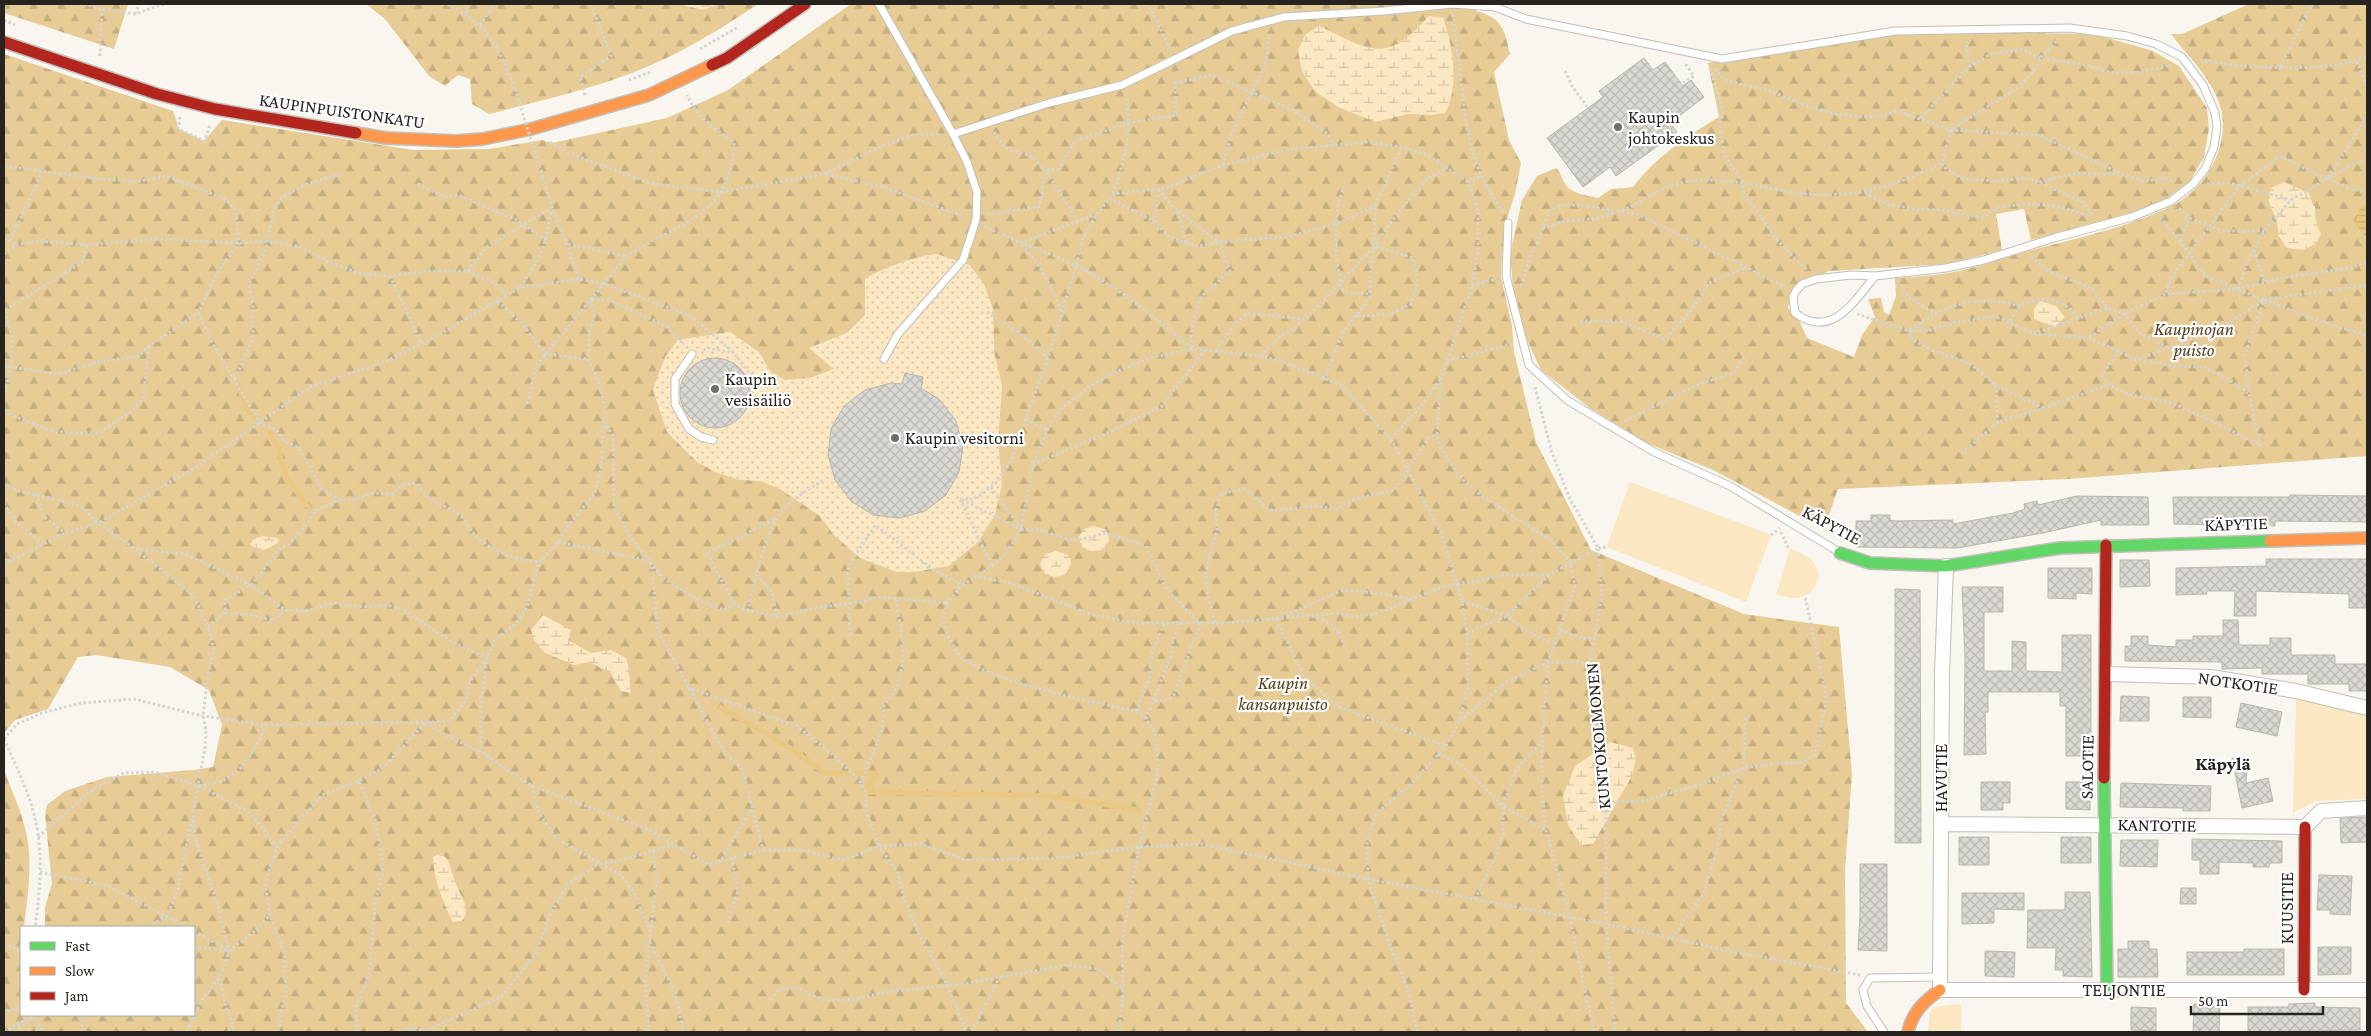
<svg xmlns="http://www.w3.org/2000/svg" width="2371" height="1036" font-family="'Crimson Pro',serif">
<defs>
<pattern id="grass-dots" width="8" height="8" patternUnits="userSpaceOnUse" patternTransform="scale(1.25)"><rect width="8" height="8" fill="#fbe7c1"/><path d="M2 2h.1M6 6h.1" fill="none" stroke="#d7c6a6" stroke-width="1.8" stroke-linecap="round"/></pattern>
<pattern id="forest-firs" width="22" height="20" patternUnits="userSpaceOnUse" patternTransform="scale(1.25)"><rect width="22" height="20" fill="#e7cc95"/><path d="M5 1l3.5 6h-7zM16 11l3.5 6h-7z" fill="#c6af80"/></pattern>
<pattern id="wetland-marsh" width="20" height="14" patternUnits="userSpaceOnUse" patternTransform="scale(1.25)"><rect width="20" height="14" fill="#fbe7c1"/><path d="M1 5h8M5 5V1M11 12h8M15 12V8" fill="none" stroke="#d7c6a6"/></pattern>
<pattern id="water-rules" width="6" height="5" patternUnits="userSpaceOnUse" patternTransform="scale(1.25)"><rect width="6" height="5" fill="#eac884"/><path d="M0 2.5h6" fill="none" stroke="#c9ac72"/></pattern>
<pattern id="building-cross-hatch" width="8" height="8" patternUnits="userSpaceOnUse" patternTransform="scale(1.25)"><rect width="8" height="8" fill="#dad8d2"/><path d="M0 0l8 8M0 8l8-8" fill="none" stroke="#bbb9b4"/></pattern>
</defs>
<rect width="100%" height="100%" fill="#f9f6ef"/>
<path fill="url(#grass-dots)" d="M937 254 970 264 984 284 993 309 994 352 1002 386 998 441 1002 484 995 515 978 542 950 566 914 572H897L860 558 833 534 820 516 761 481 740 480 715 472 697 462 667 432 653 390 665 357 678 340 730 332 759 352 770 371 810 378 834 369 809 348 847 333 865 315V279C880 269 919 255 937 254Z"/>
<path fill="url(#forest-firs)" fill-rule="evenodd" d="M4 4H128L114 49 4 13Z
M366 4H758C724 27 688 49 649 66 598 88 543 100 489 114L472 104 470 79 458 75 445 86 429 76 385 19Z
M851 4H1475L1476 11C1502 18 1505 30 1510 54L1494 72 1509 140 1521 163 1515 194 1506 221 1502 254 1501 277 1512 325 1514 352 1536 442 1591 550 1744 614 1839 627 1852 774 1845 870 1846 1003 1868 1032H4V769C10 788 19 805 24 824 34 857 28 894 24 927H21V1015H194V927H45V907L52 884 45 814 47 805 65 791 107 777 194 770 213 767 222 725 209 690 170 667 96 655 78 657 48 709 15 720 4 733V54L173 111 179 129 204 141 222 120 413 150 489 149 542 140 552 143 667 118 728 90ZM937 254 970 265 984 284 993 309 994 352 1002 386 998 441 1002 484 995 515 978 542 949 566 914 572H897L860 558 833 534 820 516 780 489 760 481 740 480 715 472 697 462 667 432 653 390 665 357 678 340 730 332 759 352 770 371 785 380 810 378 834 369 809 348 847 333 865 315V279C880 269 919 255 937 254Z
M2249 4H2367V203L2361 206 2367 239V456L2068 479 1838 489 1824 529 1713 470 1649 444 1591 409 1541 370 1525 336 1513 289 1510 254 1522 200 1537 176 1556 168C1561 172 1561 177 1564 182 1570 194 1586 195 1598 198L1611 189 1633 187C1656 157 1687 136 1719 117L1708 63 1901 34 1966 32 2094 34 2153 51 2179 66 2207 108 2209 129 2204 157 2190 181 2167 198 2130 213 2031 240 2024 209 1996 214 2002 250 1948 264 1829 271 1792 288 1788 308 1800 322 1807 338 1854 357 1862 335 1875 317 1868 299 1881 298 1884 312 1889 315 1896 296 1895 278C1912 277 1930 276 1948 273 1973 269 2000 259 2025 252 2068 240 2161 221 2192 192 2214 172 2228 139 2221 110 2215 81 2188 57 2171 34H2182ZM2268 199 2315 206V223L2321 234 2279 226Z"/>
<path fill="url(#wetland-marsh)" d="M678 4H719L703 10Z
M1429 16 1443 18C1453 46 1460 86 1445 113L1431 115 1408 114 1375 122 1338 107 1315 91 1302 72 1298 50 1305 35 1319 26C1372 51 1385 65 1429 16Z
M2284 182 2309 193C2315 207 2314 221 2321 234L2317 243 2303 250 2287 248 2278 235C2280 214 2265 209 2271 188Z
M2040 301 2056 306 2065 317 2055 327 2034 319V309Z
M1094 526 1107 530 1109 541 1103 550 1092 551 1084 549 1078 538 1084 529Z
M263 536 278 538 279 541C271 549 258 554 250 544L254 539Z
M1056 551 1069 555C1073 563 1070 567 1065 575L1054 577 1045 574 1040 564 1045 554Z
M543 615 571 630 568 640 591 653 611 650 626 658 628 665 631 693 621 691 610 672 589 662 574 665 545 653 534 640 531 630Z
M1610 742 1633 748 1636 759 1632 776 1593 844 1581 845 1568 825 1563 796 1575 766Z
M441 853 448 860 456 884 465 904 466 914 462 921 453 922C442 901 434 880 433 857Z"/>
<path fill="#fbe7c1" d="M1630 482 1771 535 1746 602 1607 547Z
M1790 548C1799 552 1807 555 1813 562 1826 577 1813 598 1795 598 1789 598 1782 596 1776 595Z
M2296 699 2367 713V799L2316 801 2293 813Z
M1961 1004V1032H1928L1930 1012 1933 1007Z"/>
<path fill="url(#water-rules)" d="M2367 203V239L2355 223 2361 206Z"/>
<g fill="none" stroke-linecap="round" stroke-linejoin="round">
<path stroke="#eac884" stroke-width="5" d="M238 384 247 409 255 417
M270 433 279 448 282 466 288 480 309 508
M720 707 792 749 825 773H876L865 792 1049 796 1139 810"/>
</g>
<path fill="url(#building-cross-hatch)" stroke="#b8b6b0" d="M1644 58 1653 70 1665 62 1683 86 1691 80 1704 97 1670 123 1677 132 1616 176 1610 167 1583 187 1547 138 1603 97 1599 91Z
M680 393a35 35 0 1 1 70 0a35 35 0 1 1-70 0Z
M905 373 923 377 921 388 940 400 956 421 963 446 959 472 946 495 925 511 900 518 873 515 851 501 835 480 828 455 831 429 844 406 865 390 891 383 902 384Z
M2290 495 2367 496V522L2275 521V526L2174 524 2173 497H2290Z
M2077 496 2148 497 2149 525H2101V520L2043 533 1957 548 1856 547V521H1871V515H1890V520L1895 521 1953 520V524L2013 513 2025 509 2024 504 2037 501 2038 505Z
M2266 559H2367L2366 608H2349V594L2256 591V616H2234L2235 591H2206L2207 594 2176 595V568L2266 566Z
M2120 560H2149L2150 586 2120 587Z
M2048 568H2092V594L2076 593V599L2048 598Z
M1962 587H2003V612H1984V671H2012V641L2026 642V671L2062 672V635H2091V756H2066V706H2060V692H1988V712H1985L1986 754 1964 755 1965 658Z
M1895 589 1920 590 1921 843H1895Z
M2223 620H2238L2239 645H2270V638H2291V655H2335V664H2367V691H2349V684H2308V674H2262V668L2222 669V662L2125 661V646H2131V636H2148V645L2176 647V640H2193V636H2223Z
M2121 696 2149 697V721H2120Z
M2183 697H2211V718L2183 717Z
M2241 703 2282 712 2277 736 2236 727Z
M2232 758 2247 759 2246 783 2268 778 2273 801 2242 808Z
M1981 782H2010V803H2003V810H1981Z
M2066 782H2090V810L2066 809Z
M2121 783 2211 786 2210 811H2183V808L2120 807Z
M2367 817V842L2341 843 2340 818Z
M1959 837H1989V865H1959Z
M2061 837H2091V863H2061Z
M2192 839 2282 841V863H2270L2269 867H2253V863L2219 862V874H2200V860H2192Z
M2121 840H2158L2157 867 2120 866Z
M1860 864H1887V951L1858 950 1860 915Z
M2319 875 2352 876 2350 915 2330 914V910H2317Z
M2181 888H2196V904H2180Z
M2065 892H2090L2092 977 2063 976V970H2055L2056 948H2027L2028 910H2065Z
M1962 893H2024V910L1994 909V923L1962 924Z
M2128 941H2149V949H2157L2158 977H2118V949H2128Z
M2318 947H2351V974L2318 975Z
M2244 949H2284V975H2187V952H2244Z
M1985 951 2015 952 2014 977 1985 976Z
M2315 1003V1007L2360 1008V1030L2248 1032V1007H2289V1004Z
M2194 1004 2220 1005 2219 1032H2193Z
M2131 1007 2156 1008V1031L2131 1030Z"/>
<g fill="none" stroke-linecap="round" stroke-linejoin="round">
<defs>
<path id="lane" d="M879 4 953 134 967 162 977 192 976 220 963 260 898 334 884 359
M953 134 1049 103 1122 85 1232 31 1284 17 1384 11 1452 4 1495 7 1526 19 1722 59 1895 31 2070 28 2127 36 2156 44 2182 57 2203 85 2215 113 2217 127 2214 147 2205 169 2193 184 2171 201 2132 217 2054 238 1984 260 1946 268 1875 276 1851 275 1816 279 1802 284 1796 291 1793 297 1795 313C1831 340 1854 302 1875 276
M1508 223 1506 276 1529 365 1567 400 1654 452 1730 486 1839 552
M692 354 675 379V404L689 429 701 437 713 440
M1884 1032 1867 1006 1863 990 1870 978 1940 977"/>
<path id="street" d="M1946 566 1942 674 1940 990H2367
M2107 674 2211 677 2296 691 2367 708
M1941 824 2305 827 2321 811 2367 808"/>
<path id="fast" d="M1840 553 1870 563 1946 566 2060 548 2270 541
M2104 778 2107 989"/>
<path id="slow" d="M356 133 386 138 456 141 483 139 531 129 649 95 712 65
M2270 541 2367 538
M1908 1032C1912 1013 1924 1001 1940 990"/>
<path id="jam" d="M4 42 157 94 215 109 356 133
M712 65 727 58 805 4
M2104 778 2106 545
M2304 990 2305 827"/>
</defs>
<use href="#lane" stroke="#c1bfba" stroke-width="9"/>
<use href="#street" stroke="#c1bfba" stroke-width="16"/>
<use href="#fast" stroke="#c1bfba" stroke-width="14"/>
<use href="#slow" stroke="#c1bfba" stroke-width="14"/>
<use href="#jam" stroke="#c1bfba" stroke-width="14"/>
<path stroke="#d5d5d3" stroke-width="3" stroke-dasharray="2.5 2.5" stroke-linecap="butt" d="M84 4 102 9 135 14 164 4
M447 4C490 26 498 47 515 89
M1145 4 1152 11 1170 49
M466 13 468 4
M135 14 139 4
M1453 14 1466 123 1471 147 1481 176 1504 214
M4 20 15 25
M480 25 495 4
M700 49 738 27
M100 56 102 9
M2200 60C2243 68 2328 74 2367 56
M2357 61 2367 87
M1969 67 1991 54 2023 49 2040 58 2086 65 2110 72 2133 73 2164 67 2171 64
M2281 67 2311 4
M1710 68 1723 111 1720 127 1724 154 1742 182 1744 196 1753 205 1778 241 1807 270
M1715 69 1725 80 1770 91 1810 107 1840 115 1874 117 1897 111 1951 130 2039 135 2122 174 2144 181 2164 179 2176 181
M1565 71 1572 86 1588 108
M629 80 651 72
M1683 83 1694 76 1685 63
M585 95 580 77 611 56 591 4
M180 117 178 129 205 141 210 124
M1921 118 1969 67 1966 41
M994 132 1005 148 1031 156 1046 170 1077 221
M550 142 571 154 653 184 722 192 825 174 878 148 915 134H940
M1942 163 1947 170 1964 179 1998 181 2024 178 2038 182 2083 202 2093 215
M1223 165C1227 152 1230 137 1236 124 1250 93 1270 69 1269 34
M4 166 100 179 139 181 167 176 225 199 235 208 239 243 220 268 198 313 149 346 139 356 97 362 58 374 4 366
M826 174 886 188 965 217
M543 177C552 212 568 244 579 279L605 284 691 316 734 353 753 378
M2328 179 2354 190H2367
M1468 182 1481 176
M2039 182 2072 174H2119
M418 184 444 197 458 195 515 219 547 241
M2207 184 2230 183 2291 200
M1344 185C1333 218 1334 255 1342 289L1349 293 1371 294
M1158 190 1178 211 1219 242 1230 271 1200 298 1191 333 1193 349
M1865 193 1887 204 1914 209 1941 210 1984 218C1987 215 1991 210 1996 209 2023 200 2063 204 2089 217
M1113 194C1124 160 1134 130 1125 95
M1109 198 1155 222 1170 238 1198 246 1219 242 1287 237 1341 222 1375 206
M2179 208 2189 218
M1178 211 1186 243
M1622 211C1639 203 1656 191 1673 185 1716 171 1764 190 1806 194 1859 198 1895 186 1942 163L1951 130 2018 87 2033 72 2040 58 2059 39
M988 214 1039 207 1046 170 1058 169 1075 141 1129 123 1176 115 1175 83 1212 75 1295 111 1326 133 1334 145
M2160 217 2189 253 2173 275 2165 294
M1155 222 1158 190
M984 226C1014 241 1045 251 1075 265 1118 286 1156 319 1193 349
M1543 228C1550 226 1559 222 1566 221 1588 219 1594 221 1616 212
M4 238 16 245
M10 241 42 172
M2181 241 2189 218 2223 231H2264
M568 244 627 256
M2254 250 2264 281
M4 254 16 245 39 241 88 245 155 239 239 243 268 241 301 247 331 263 359 273 390 276 430 271H468L490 280 507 294
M2031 257 2048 271 2091 288 2108 308
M468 271 488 246 551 208
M390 276 421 342
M1901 285 1907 296 1934 313
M1472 286 1496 279
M1521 286 1532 251 1537 244 1549 211 1561 205H1578L1637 214 1786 287
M520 287C542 256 546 247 551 209
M2238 289 2245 268 2264 231 2291 200 2353 164 2367 159
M592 299 609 300 666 326 684 345
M2264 300 2208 277 2199 268 2189 253 2240 186 2280 156 2327 179 2367 117
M498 301 523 325 545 354 588 359
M5 310 82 262 88 245
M1061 311C1051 285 1040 264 1020 243L1095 215
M987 312 1023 336 1048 358
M198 313 213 344 260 423 277 430 284 441 299 448 322 489 339 500H353L373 493 392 494 402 485 416 483C432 506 439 501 459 515 467 520 469 530 476 536 494 552 516 560 539 562
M1857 314 1909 331 1932 330 1947 324 1994 316 2036 334 2089 338 2137 360 2220 328 2264 300 2367 285
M1357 316 1389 315 1411 304 1418 282 1413 258 1374 246
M1580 321H1620L1665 339 1689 313 1709 283 1747 267
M2010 321 2019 306
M2038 332 2108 308 2124 314 2141 334 2169 348
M2089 337 2124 314 2165 294 2238 289 2282 278 2355 267 2367 261
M703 350 708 348 733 353
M2119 350 2102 376C2118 400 2155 396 2179 406 2207 418 2233 432 2260 445L2249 393 2245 354 2264 300 2331 325 2367 335
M1216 351 1234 325 1247 313 1303 319
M1261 356 1280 336 1293 330 1320 304 1374 247 1375 206 1402 147
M2139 360 2173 366 2202 367 2225 377 2248 393
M1447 361 1511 344
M235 379 253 339V306L249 285 265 252 274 209 281 198 304 185 341 174
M1324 380 1343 332 1370 298V276L1374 246 1404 205 1428 178 1447 168
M1996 385 1998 422
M1535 387 1552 453 1569 497 1598 548 1602 596 1590 663 1606 802V924L1615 1032
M4 397C11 367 17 339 4 309
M528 404 535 367 627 256C679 221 732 217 734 142 714 129 697 117 687 95
M2044 408 1996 385 1971 364 1932 350 1913 340 1909 331C1945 305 1975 293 2019 306 2044 295 2061 297 2079 318
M4 412 55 432 99 433 130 412 143 399 149 347
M1026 419 1047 430
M1625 421 1697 385 1733 373 1745 357
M603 422 613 435 614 508 632 539 663 578 698 600 724 610 734 604 748 611 759 612 777 617 815 608 862 602 877 597 947 603
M1391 439 1420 407 1440 380
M1962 453 1998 422 2044 408 2108 385
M1033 464 1105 434 1162 406 1205 350
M4 485 19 491 79 505 98 523 135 549 194 596 208 627 214 649 209 670 203 716 206 730 205 748 193 812 195 838 217 903 229 951 220 977 226 1007 235 1032
M991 487 1021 529 960 499 992 566
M37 494 43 516 65 533
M960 499 970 500 982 494 998 481 1011 461 1048 358 1076 266 1082 240 1096 215 1113 194 1165 188 1223 165 1285 150 1368 142 1402 147 1426 154 1468 182 1478 210V250L1472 286 1441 379 1437 435 1440 446 1453 467 1467 484 1485 498 1549 539 1571 563 1575 586 1548 662 1542 741V791L1546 830 1570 918 1594 1032
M4 503 15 521 42 543
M1021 529 1040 530 1073 541 1106 533 1146 546 1167 590 1200 624 1174 695 1169 699 1154 701
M1781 532 1789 550
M1771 535 1780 528
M558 542 651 561
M1598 548 1607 547
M136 549 185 554 251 585 285 610 307 611 334 603 365 607 386 605 402 609 452 642 487 658 481 706V752
M651 562 658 631 725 753 742 768 763 850
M4 564 65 533 98 523 198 466 310 387 387 361 451 328 519 288 579 279
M756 575 772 592 777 617
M974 576 1011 583 1092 615 1137 623H1226L1337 613 1358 617 1385 611 1412 599
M1462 601 1507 616 1524 629 1553 644
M734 604 707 553 774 520
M748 611C754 585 765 527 784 509 795 497 811 488 825 479
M225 613 251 615 273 621 285 610
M1312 616C1332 624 1338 625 1344 647
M1281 617 1343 590 1376 593 1412 599 1445 586 1507 575H1549
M1276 619 1305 677 1339 707 1446 746
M1215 623 1208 595 1206 570 1217 531 1216 509 1222 493 1245 489 1271 511 1314 506 1336 509 1354 499 1395 490 1429 437 1437 435
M208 627 225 613V600L251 585 280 549 291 542 307 524 316 510 339 500
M1560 630 1582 639 1594 638
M1467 633 1507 616 1549 575 1597 549
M850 635 848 567 875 525 934 570 963 585
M687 687 797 726 840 761 861 783 865 792 867 814 879 846 898 873 903 895 919 934 947 985 967 1032
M1136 711 1149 680 1152 653 1164 623
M1146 719 1170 658 1173 640 1180 622
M1460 721 1505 683 1548 662 1590 663
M4 739 17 724 42 713 81 703 134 699 203 716 266 725 426 722 447 736 481 752 532 786 647 829 709 865 763 850H801L843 860 879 846 921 844 966 860 1056 858 1139 847 1201 844 1368 879 1606 924 1735 952 1860 975
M4 739C16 766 30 793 36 823 43 856 40 894 35 927
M1438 754 1459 763 1503 806 1546 830
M861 783 882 730 884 705C912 678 901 633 896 598
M199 786C208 784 219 783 226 779 246 768 258 745 266 725
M532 786 539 813 556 838 622 876 636 896 650 932
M1606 802 1643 801 1705 783 1743 768 1775 763H1800L1815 755 1827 699 1805 596
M38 837 92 790 124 773 155 772 199 786 251 813 277 847
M722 859 753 807
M40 872 108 886 187 927
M1475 899 1496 855 1503 834V806L1516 770 1542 741
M728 923 738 891 732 858
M148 927 167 916 177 892 192 818
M194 931 226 949
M1672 938 1703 895 1715 856 1722 818 1743 768 1746 717
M650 942 675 993 684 1032
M4 943 21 952
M194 947 229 951 257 929 270 915
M771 1000 779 989 795 987 823 1000H853L886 992 963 984 1067 965 1098 969 1122 987
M4 1014 21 1006
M33 1015 44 1032
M4 1032 33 1016 16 1032
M36 1032 39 1027
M80 1032 86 1015
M187 1032 201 1001 219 978
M228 1032 234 1027
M278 1032 286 989 284 953 270 915 265 884 277 847 322 795 359 781 383 768 426 722 449 721 465 702 470 681 487 658 494 641 514 625 527 608 539 562 554 548 572 521 595 493 601 469 605 405 599 383 588 359 590 330 594 317 591 298
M357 1032 356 1007 369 975 376 899 383 867 375 819 359 781
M400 1032 407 1028 425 1031 501 997 536 953 550 915 568 884 598 864 618 861 673 845
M649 1032 645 979 657 879 653 858 654 850
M972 1032 999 978
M1119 1032 1123 992 1122 941 1139 847 1156 780 1158 762 1155 732 1146 719 1136 711 1074 698 1022 684 988 672 962 659 948 637 943 620 947 603 960 587 992 566 1004 555 1015 540 1021 529 1033 464 1047 430 1061 409 1087 388 1115 372 1150 358 1193 349 1260 356 1284 362 1341 385 1391 439 1441 533 1462 601 1467 633 1468 687 1459 722 1446 746 1411 784 1378 812 1371 826 1367 841 1368 879 1387 937 1407 987 1418 1032"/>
<use href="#lane" stroke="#fefefd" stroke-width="7"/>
<use href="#street" stroke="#fefefd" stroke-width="14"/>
<use href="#fast" stroke="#63d668" stroke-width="11"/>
<use href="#slow" stroke="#ff974d" stroke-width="11"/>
<use href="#jam" stroke="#b3261e" stroke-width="11"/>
<path stroke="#d5d5d3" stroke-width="3" stroke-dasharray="2.5 2.5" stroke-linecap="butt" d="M515 89 543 177"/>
</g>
<g fill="#706e68" stroke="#fff" stroke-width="2">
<circle cx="1618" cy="127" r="5"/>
<circle cx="715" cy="389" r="5"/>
<circle cx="895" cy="438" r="5"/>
</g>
<g text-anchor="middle" stroke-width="4.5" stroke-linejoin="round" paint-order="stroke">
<g font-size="18" fill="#272420" stroke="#fff">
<text transform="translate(342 111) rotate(8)" y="6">KAUPINPUISTONKATU</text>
<text transform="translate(2236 524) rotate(-2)" y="6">KÄPYTIE</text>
<text transform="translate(1832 525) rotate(28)" y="6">KÄPYTIE</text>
<text transform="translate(2238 683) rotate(8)" y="6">NOTKOTIE</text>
<text transform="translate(1598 736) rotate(-95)" y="6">KUNTOKOLMONEN</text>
<text transform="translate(2087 767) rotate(-89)" y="6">SALOTIE</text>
<text transform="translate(1941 778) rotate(-90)" y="6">HAVUTIE</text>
<text transform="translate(2157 825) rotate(1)" y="6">KANTOTIE</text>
<text transform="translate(2287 908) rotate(-90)" y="6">KUUSITIE</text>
<text x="2124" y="996">TELJONTIE</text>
</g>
<g font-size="18" fill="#272420" stroke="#fff" text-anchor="start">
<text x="1628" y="123">Kaupin<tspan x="1628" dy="21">johtokeskus</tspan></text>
<text x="725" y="385">Kaupin<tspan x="725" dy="21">vesisäiliö</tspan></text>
<text x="905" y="444">Kaupin vesitorni</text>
</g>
<g font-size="18" font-style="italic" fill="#513e17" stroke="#fff">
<text x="2194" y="335">Kaupinojan<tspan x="2194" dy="21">puisto</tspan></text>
<text x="1283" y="689">Kaupin<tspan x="1283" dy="21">kansanpuisto</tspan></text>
</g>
<g font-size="19" font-weight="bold" fill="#272420" stroke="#fff">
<text x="2223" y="770">Käpylä</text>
</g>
</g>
<rect width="2371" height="1036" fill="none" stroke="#272420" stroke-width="10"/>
<rect x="20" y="926" width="175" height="90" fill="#ffffff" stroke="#a9a7a6"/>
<rect x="30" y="942" width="25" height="8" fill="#63d668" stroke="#a9a7a6"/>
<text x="65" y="951" font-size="15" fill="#272420">Fast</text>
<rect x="30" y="967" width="25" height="8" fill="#ff974d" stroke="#a9a7a6"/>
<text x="65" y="976" font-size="15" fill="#272420">Slow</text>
<rect x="30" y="992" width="25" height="8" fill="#b3261e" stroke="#a9a7a6"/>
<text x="65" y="1001" font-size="15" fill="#272420">Jam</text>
<path d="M2191 1006v8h132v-8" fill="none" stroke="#272420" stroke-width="2.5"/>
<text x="2198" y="1006" font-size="15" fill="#272420" stroke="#ffffff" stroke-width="4" paint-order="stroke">50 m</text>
</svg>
